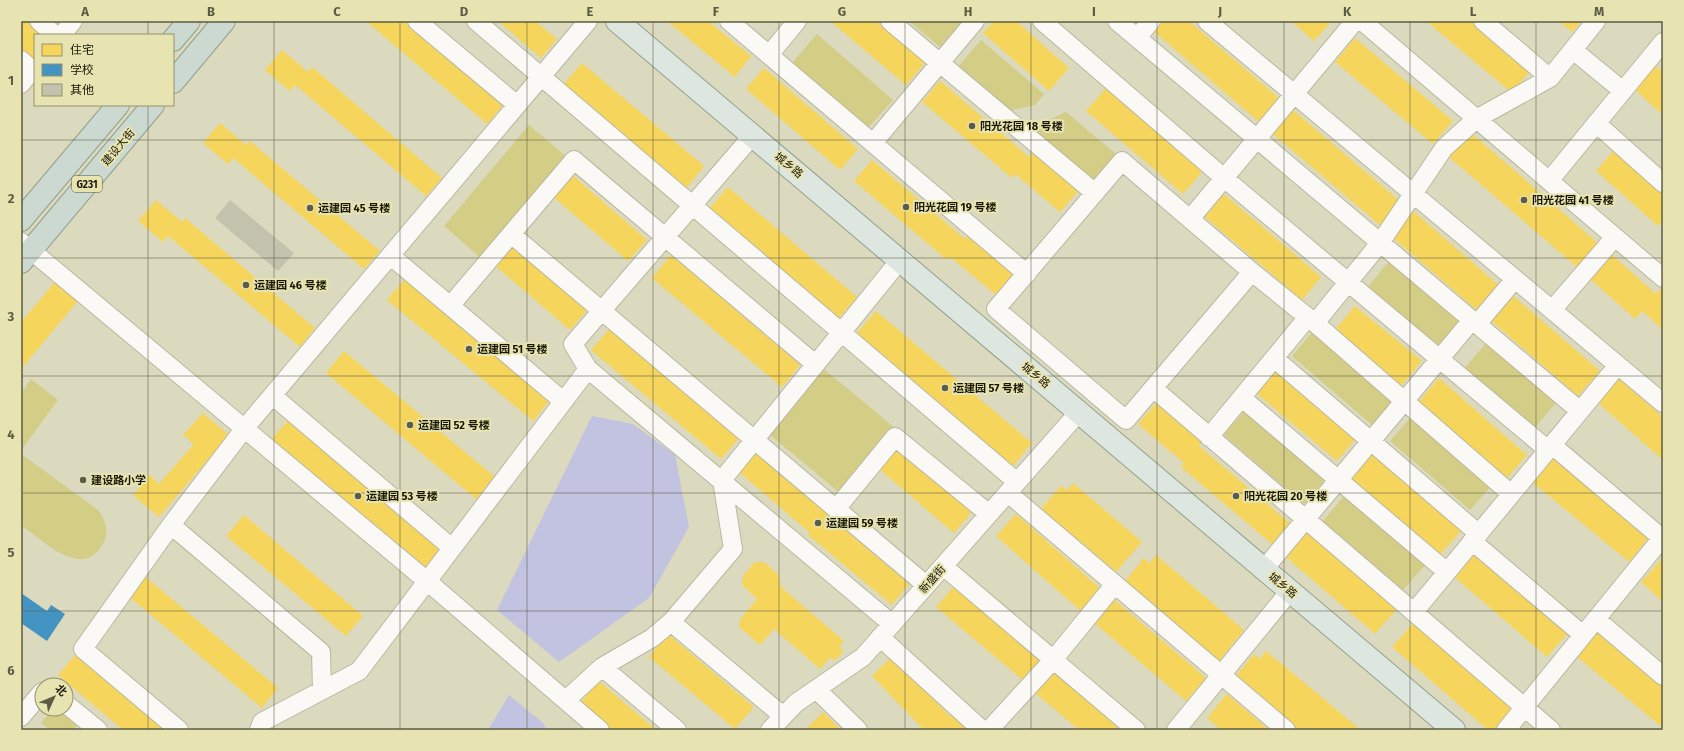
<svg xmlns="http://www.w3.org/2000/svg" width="1684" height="751" font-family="'Fira Sans','Noto Sans SC',sans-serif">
<rect width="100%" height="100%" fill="#dbdabf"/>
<path fill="#d3cd85" d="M909 21H962L940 47Z
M817 34 893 100 867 129 792 63Z
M981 40 1044 94 1035 105 1008 111 957 68Z
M1066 112 1116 154 1091 183 1027 130Z
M529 125 568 158 482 259 444 226Z
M1390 260 1461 318 1437 347 1366 289Z
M1313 331 1394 400 1372 425 1292 356Z
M1487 342 1558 400 1534 429 1463 370Z
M824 369 895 428 840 493 769 434Z
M31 379 58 400 22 449 21 393Z
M1245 410 1326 479 1304 504 1224 435Z
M1412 416 1492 485 1470 510 1390 441Z
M21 454 98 510C105 519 109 530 104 542 84 582 43 541 21 525Z
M1344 496 1425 565 1403 590 1323 521Z
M53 709H63L79 723 73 730H50L41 723Z"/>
<path fill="#c2c2e1" d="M592 416 633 424 675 455 689 527 649 598 559 662 497 610Z
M509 695 543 723 547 730H488Z"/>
<path fill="#f6d55c" d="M21 21H31L48 35H35V62L21 51Z
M366 21H404L503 105 487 124Z
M498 21H535L557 39 541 58Z
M667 21H708L751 56 735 77Z
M830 21H876L925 63 906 85Z
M994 21H1016L1069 68 1049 91 983 33Z
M1158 21H1189L1279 98 1259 122 1151 29Z
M1291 21H1332L1314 41Z
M1426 21H1472L1531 70 1512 93Z
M1559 21H1582L1572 32Z
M1355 38 1453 121 1433 144 1335 62Z
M282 50 308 72 312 67 442 178 426 196 295 85 290 91 265 70Z
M582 63 704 166 685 190 562 86Z
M1655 65 1663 72V115L1634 89Z
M764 68 858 149 840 170 746 89Z
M940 81 1029 157 1035 150 1080 189 1060 212 1015 174 1012 178 922 102Z
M1106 88 1203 171 1183 194 1086 111Z
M1293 110 1401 202 1381 226 1273 134Z
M220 123 246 145 250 141 380 251 364 269 233 158 228 164 203 143Z
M1470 132 1599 244 1578 268 1449 157Z
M1616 148 1663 191V221L1658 226 1596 171Z
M872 160 965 239 970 233 1016 272 996 295 950 257 947 260 854 181Z
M570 173 647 240 628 261 551 195Z
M728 187 857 297 838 319 709 209Z
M1224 194 1321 277 1302 300 1205 217Z
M156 200 182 222 185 218 315 328 300 347 168 236 163 242 138 221Z
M1413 211 1502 288 1480 313 1391 236Z
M512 242 589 308 570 330 493 264Z
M1611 254 1656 294 1663 286V330L1642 311 1635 319 1589 278Z
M671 255 800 365 782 387 652 278Z
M406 278 551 399 533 421 387 300Z
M55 282 78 301 21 369V322Z
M1511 294 1600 371 1578 396 1489 319Z
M1355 306 1422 361 1401 386 1335 330Z
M876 311 1032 443 1013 466 857 333Z
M610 328 740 437 721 459 591 350Z
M344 351 495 477 476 499 326 373Z
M1276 369 1357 437 1337 461 1256 393Z
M1439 378 1527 455 1505 480 1417 404Z
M1619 379 1663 417V460L1598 403Z
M1158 401 1204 440 1199 446 1292 525 1274 546 1181 467 1184 463 1138 424Z
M203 413 229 435 159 517 133 495 150 475 159 484 194 444 183 435Z
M289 419 445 552 427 574 270 441Z
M897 446 973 511 954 533 878 468Z
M757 451 828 511 826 514 909 584 892 605 808 535 810 533 739 472Z
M1372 454 1461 531 1439 556 1351 479Z
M1553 457 1650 536 1629 562 1532 482Z
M1073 483 1142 542 1116 572 1041 509 1061 486 1067 490Z
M1016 514 1102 590 1082 612 996 536Z
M244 515 363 616 346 636 226 536Z
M1308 532 1397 609 1375 634 1286 557Z
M1474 550 1569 632 1547 657 1452 575Z
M1156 555 1244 630 1219 661 1125 581 1144 558 1150 563Z
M1663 558V602L1641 582Z
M755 562H764L779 575 781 587 844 641 839 647 844 651 835 661 831 657 820 669 774 629 760 645 739 627 741 618 757 599 742 585 743 576Z
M142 574 278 688 262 708 126 594Z
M955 585 1043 659 1024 681 936 607Z
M1112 598 1206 678 1186 701 1092 621Z
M1414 622 1513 707 1493 730H1488L1392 647Z
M1598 631 1663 685V728L1577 657Z
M668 634 754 707 735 729 649 657Z
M1266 651 1361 730H1299L1235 677 1254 654 1260 659Z
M76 654 164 730H123L58 675Z
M891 657 951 717 956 712 974 730H924L872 676Z
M1052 669 1125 730H1079L1033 691Z
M599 681 656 730H611L580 703Z
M1227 694 1269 730H1221L1207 718Z
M823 712 841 730H805Z"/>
<path fill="#4393c3" d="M21 593 47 611 51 605 65 614 47 641 21 623Z"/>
<path fill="#c3c2ac" d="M230 200 294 253 278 271 215 218Z"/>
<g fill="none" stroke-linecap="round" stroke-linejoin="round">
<defs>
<path id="minor" d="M39 21 55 35
M417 21 517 105
M476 21 1017 482
M729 21 1027 274
M890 21 1095 193
M1042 21 1224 178 1548 450
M1117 21 1580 411
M1207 21 1663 403
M1362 21 1663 278
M1483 21 1550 78
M62 35 73 21
M1137 38 1151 21
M1573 50 1623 91
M769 55 797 21
M21 60 32 70 21 84
M1596 123 1663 183
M873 143 975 21
M1122 161 1252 272 1126 420 996 309Z
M1549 181 1663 42
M1190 219 1355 21
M511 234 926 585
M21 242 427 581 600 730
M391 256 563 401
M1252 272 1315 323 1380 243 1444 148 1476 119 1550 78 1596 21
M450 306 574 160 815 364
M1552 310 1615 237
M1315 323 1511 494
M1477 324 1515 279
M1274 358 1479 534
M588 369 892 624
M1153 388 1551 730
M273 396 452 548
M1242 398 1447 572
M1209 437 1308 317
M1552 445 1663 539
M1008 493 1286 730
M836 509 895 437 989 514
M171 525 83 649 179 730
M1472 541 1583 635
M943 566 1136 730
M1264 569 1472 320
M1414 612 1618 365
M1596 619 1663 676
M671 622 783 716
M880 637 982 730
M602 667 677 730
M816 689 858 730
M322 690 321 652 171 525 244 429 588 21
M566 700 602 667 652 638 671 622 733 549 722 480 900 260
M66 704 98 730
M21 717 42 692
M259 730 262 722 359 671 588 369 573 344 753 135
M770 730 796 703 863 657 1079 412
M989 730 1053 660 1115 584
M1176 730 1290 591
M1506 730 1662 538"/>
<path id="major" d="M617 21 1454 730"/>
<path id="highway" d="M173 40 189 21
M173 82 224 21
M21 220 118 105
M21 262 153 105"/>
</defs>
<use href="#minor" stroke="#b9b7a1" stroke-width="20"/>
<use href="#major" stroke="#91a08d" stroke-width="24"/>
<use href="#highway" stroke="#91a08d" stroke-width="24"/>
<use href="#minor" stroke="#faf9f5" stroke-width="18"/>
<use href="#major" stroke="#dee7df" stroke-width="22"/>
<use href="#highway" stroke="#ccd9d0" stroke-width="22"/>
</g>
<path fill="none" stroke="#5c5b45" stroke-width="1" stroke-opacity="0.55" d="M148 21V35M274 21V730M400 21V730M527 21V730M653 21V730M779 21V730M905 21V730M1031 21V730M1157 21V730M1284 21V730M1410 21V730M1536 21V730M148 105V730M21 140H1663M21 258H1663M21 376H1663M21 493H1663M21 611H1663"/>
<g fill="#5c5b45" stroke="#e8e4b2" stroke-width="1.5">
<circle cx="972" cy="126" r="4"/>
<circle cx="1524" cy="200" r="4"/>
<circle cx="906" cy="207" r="4"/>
<circle cx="310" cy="208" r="4"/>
<circle cx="246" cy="285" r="4"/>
<circle cx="469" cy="349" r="4"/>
<circle cx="945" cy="388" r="4"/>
<circle cx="410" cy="425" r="4"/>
<circle cx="83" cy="480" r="4"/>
<circle cx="358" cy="496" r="4"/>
<circle cx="1236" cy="496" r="4"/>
<circle cx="818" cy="523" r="4"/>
</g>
<g text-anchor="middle" stroke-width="4" stroke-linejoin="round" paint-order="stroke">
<rect fill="#e8e4b2" stroke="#565438" stroke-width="1" x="72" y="176" width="30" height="16" rx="3"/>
<g font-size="10" font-weight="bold" fill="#181604">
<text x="87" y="188">G231</text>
</g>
<g font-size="11" font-weight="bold" fill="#181604" stroke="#e8e4b2" text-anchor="start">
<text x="980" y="130">阳光花园 18 号楼</text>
<text x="1532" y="204">阳光花园 41 号楼</text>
<text x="914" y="211">阳光花园 19 号楼</text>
<text x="318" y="212">运建园 45 号楼</text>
<text x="254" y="289">运建园 46 号楼</text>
<text x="477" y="353">运建园 51 号楼</text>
<text x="953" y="392">运建园 57 号楼</text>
<text x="418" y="429">运建园 52 号楼</text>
<text x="91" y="484">建设路小学</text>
<text x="366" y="500">运建园 53 号楼</text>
<text x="1244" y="500">阳光花园 20 号楼</text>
<text x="826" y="527">运建园 59 号楼</text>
</g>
<g font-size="11" fill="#181604" stroke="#e8e4b2">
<text transform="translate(118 147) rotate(-50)" y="4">建设大街</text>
<text transform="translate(789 165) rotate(40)" y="4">城乡路</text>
<text transform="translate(1036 375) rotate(40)" y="4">城乡路</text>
<text transform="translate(932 579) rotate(-49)" y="4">新盛街</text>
<text transform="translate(1283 585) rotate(40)" y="4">城乡路</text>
</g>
</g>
<rect width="1684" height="751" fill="none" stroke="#e8e4b2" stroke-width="44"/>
<rect x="34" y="34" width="140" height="72" fill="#e8e4b2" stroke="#95926c"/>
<rect x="42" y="44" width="20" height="12" fill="#f6d55c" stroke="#95926c"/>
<text x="70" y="54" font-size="12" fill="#181604">住宅</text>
<rect x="42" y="64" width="20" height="12" fill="#4393c3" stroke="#95926c"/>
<text x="70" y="74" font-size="12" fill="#181604">学校</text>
<rect x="42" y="84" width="20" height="12" fill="#c3c2ac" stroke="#95926c"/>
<text x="70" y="94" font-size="12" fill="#181604">其他</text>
<g transform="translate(54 697) rotate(46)"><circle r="19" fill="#e8e4b2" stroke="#95926c"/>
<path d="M0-3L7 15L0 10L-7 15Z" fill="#5c5b45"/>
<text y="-6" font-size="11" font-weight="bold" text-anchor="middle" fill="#181604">北</text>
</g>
<rect x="22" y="22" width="1640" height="707" fill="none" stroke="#5c5b45" stroke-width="1.5"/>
<g font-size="13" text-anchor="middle" font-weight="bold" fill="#5c5b45">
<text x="85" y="16">A</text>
<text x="211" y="16">B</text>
<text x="337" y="16">C</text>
<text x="464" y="16">D</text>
<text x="590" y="16">E</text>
<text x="716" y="16">F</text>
<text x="842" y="16">G</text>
<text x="968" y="16">H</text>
<text x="1094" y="16">I</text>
<text x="1220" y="16">J</text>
<text x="1347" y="16">K</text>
<text x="1473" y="16">L</text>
<text x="1599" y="16">M</text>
<text x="11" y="85">1</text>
<text x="11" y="203">2</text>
<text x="11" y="321">3</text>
<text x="11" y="439">4</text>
<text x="11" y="557">5</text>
<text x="11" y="675">6</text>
</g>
</svg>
